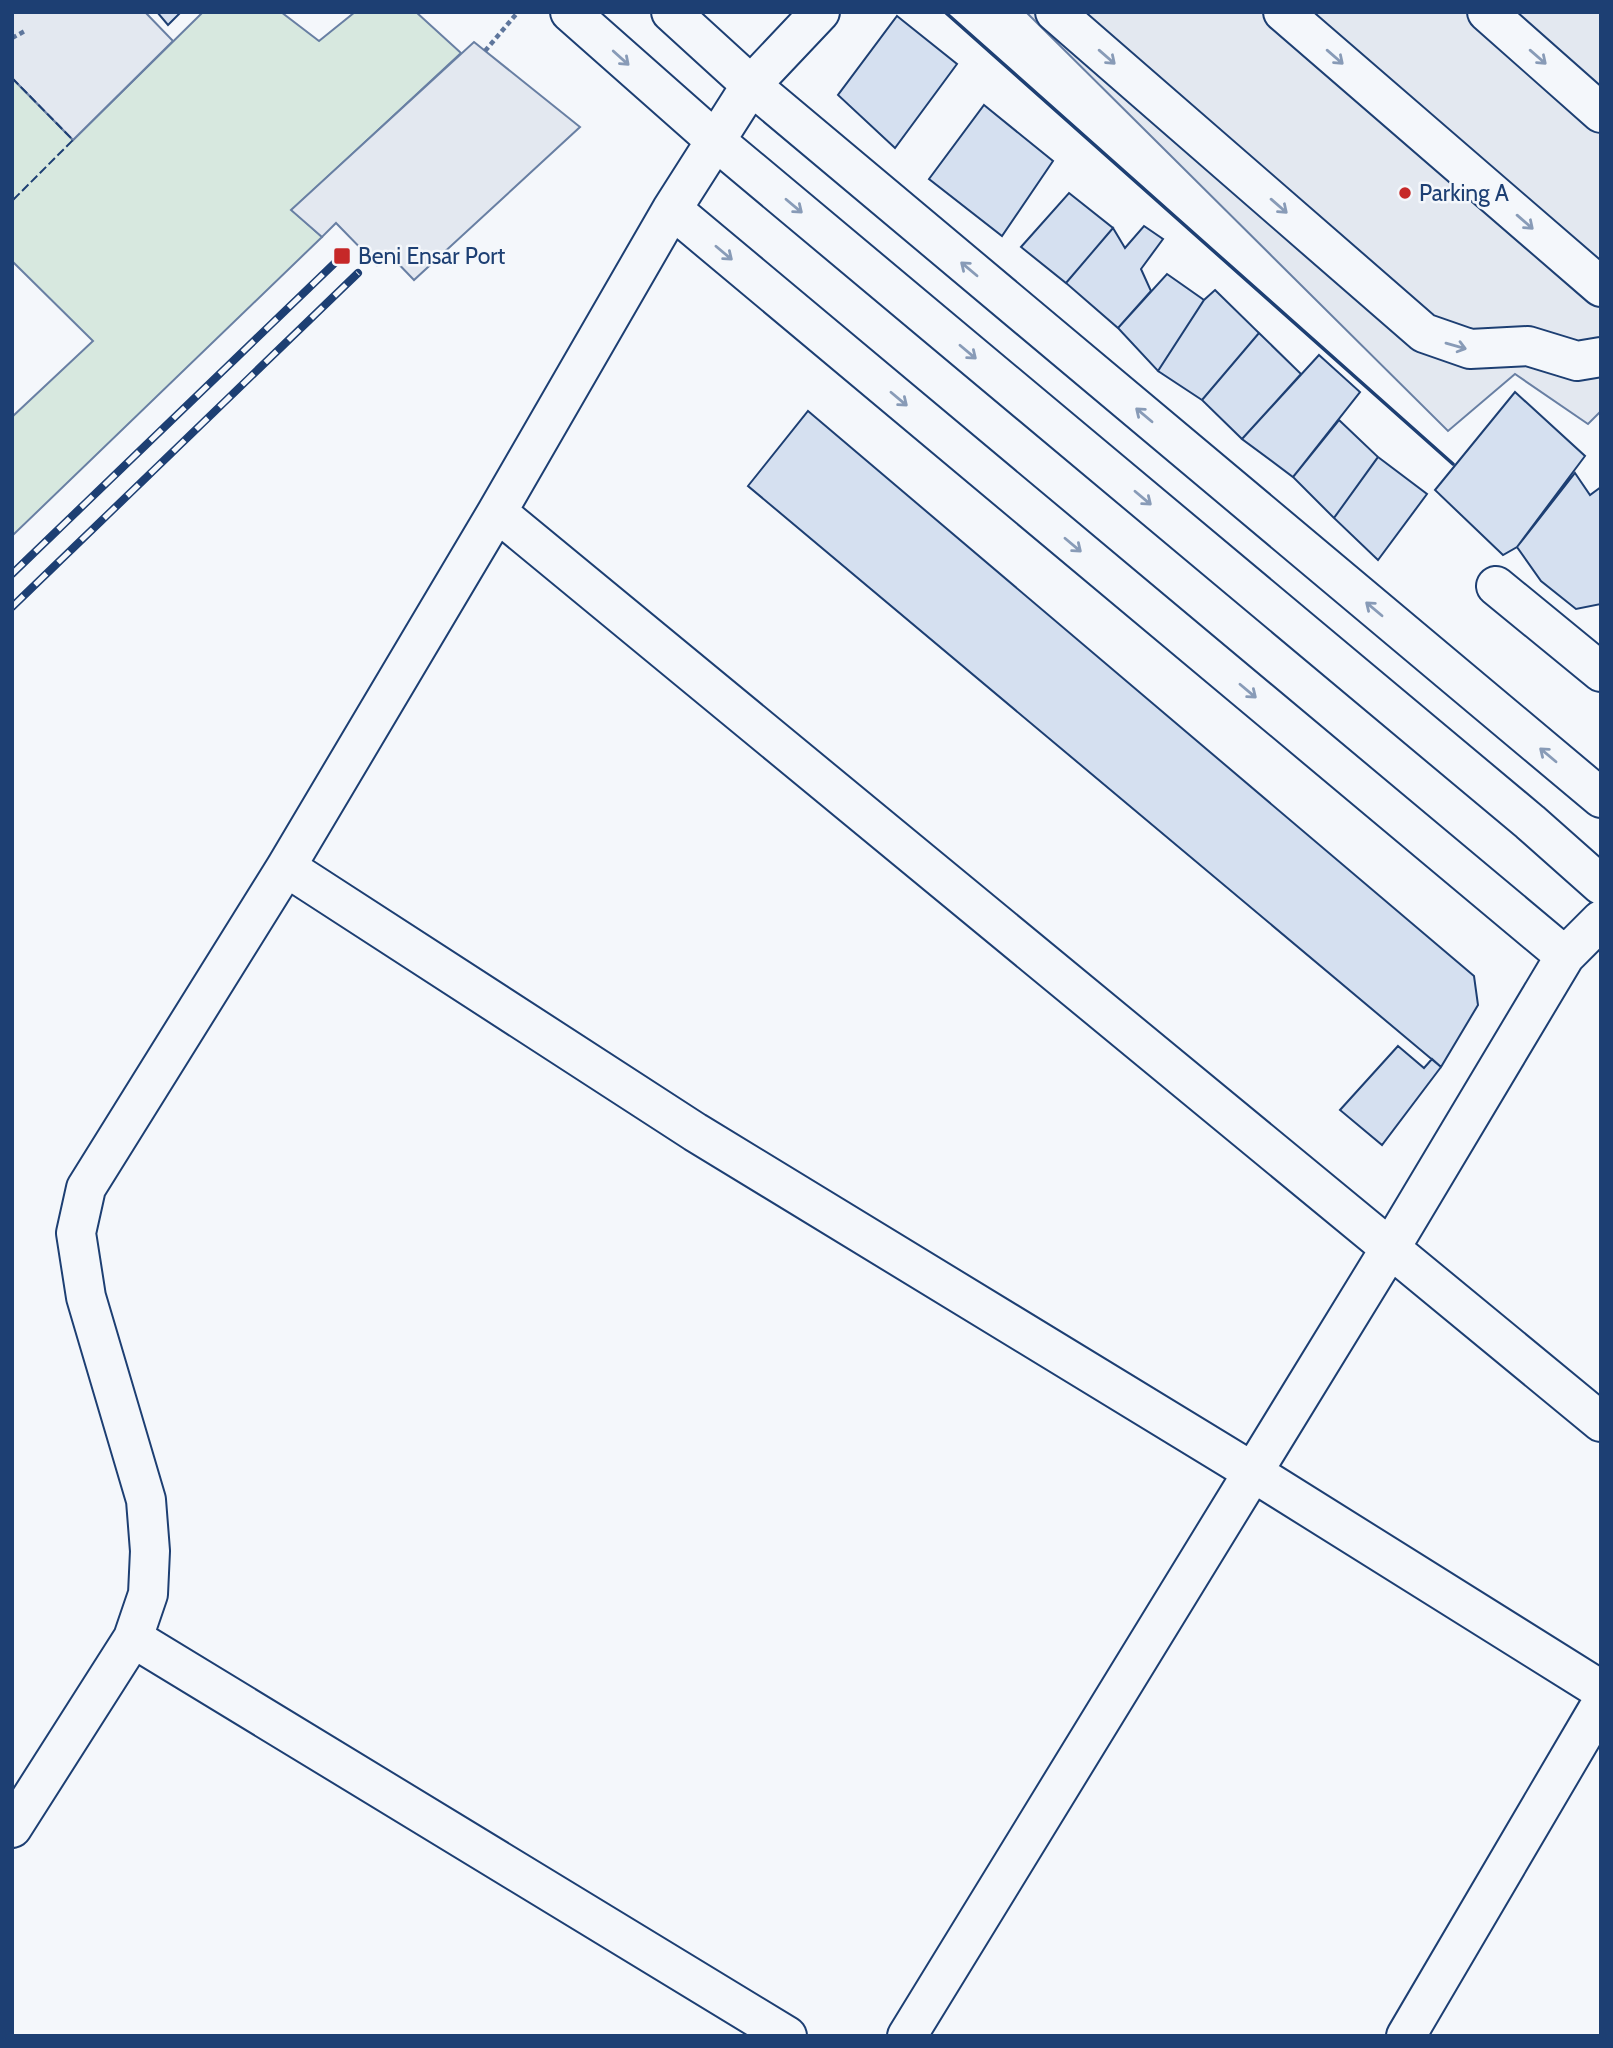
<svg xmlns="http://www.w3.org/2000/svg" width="1613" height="2048" font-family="Cabin,sans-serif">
<rect width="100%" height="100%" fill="#f4f7fb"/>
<path fill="#d7e8df" stroke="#687fa3" stroke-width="2" d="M203 12H281L319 41 355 12H416L461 53 292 210 322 237 12 536V417L93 341 12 261V78L73 140Z"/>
<path fill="#e3e8f0" stroke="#687fa3" stroke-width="2" d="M12 12H145L173 41 73 140 12 78Z
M1026 12H1601V411L1588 424 1515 374 1448 431Z
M474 42 580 127 414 280 389 254 377 265 336 223 322 237 291 210Z"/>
<path fill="#d5e0f0" stroke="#1d3f73" stroke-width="2" d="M157 12H181L168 25Z
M897 16 957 64 895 148 838 95Z
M984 105 1053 161 1002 236 929 179Z
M1069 193 1113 228 1066 283 1021 247Z
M1144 226 1163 239 1141 269 1151 291 1118 328 1066 283 1113 228 1125 248Z
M1167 274 1204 300 1158 371 1118 328Z
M1215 290 1259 333 1202 400 1158 371 1204 300Z
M1259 333 1301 374 1242 439 1202 400Z
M1319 355 1360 392 1293 477 1242 439Z
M1515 392 1585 456 1517 547 1503 555 1435 490Z
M808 411 1474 976 1478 1005 1441 1067 748 486Z
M1339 420 1378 457 1334 518 1293 477Z
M1378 457 1427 494 1378 560 1334 518Z
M1575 473 1590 495 1601 487V604L1576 609 1541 581 1517 547Z
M1398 1046 1424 1068 1432 1059 1441 1067 1382 1145 1340 1110Z"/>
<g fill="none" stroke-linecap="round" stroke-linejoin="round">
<defs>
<path id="minor" d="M570 12 717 142 1530 822 1601 885
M671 12 751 85 1601 798
M1055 12 1424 333 1470 349 1528 346 1577 361 1601 357
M1283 12 1601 287
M1487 12 1601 113
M672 209 1565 956
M497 512 1601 1422
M1496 586 1601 672
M286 867 695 1132 1251 1471 1601 1690
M133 1638 787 2036
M12 1828 133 1638 148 1594 150 1551 146 1500 86 1297 76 1233 86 1188 286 867 497 512 672 209 751 85 820 12
M907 2036 1391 1247 1565 956 1601 920
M1406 2036 1601 1704"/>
</defs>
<use href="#minor" stroke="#1d3f73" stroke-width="42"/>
<path stroke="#5e769c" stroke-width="4.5" stroke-dasharray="5 3.5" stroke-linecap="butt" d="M12 38 25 31
M485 51 518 12"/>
<use href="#minor" stroke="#f4f7fb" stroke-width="38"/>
<defs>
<path id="rail" d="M12 574 342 256
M12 607 358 273"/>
</defs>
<use href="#rail" stroke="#1d3f73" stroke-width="8"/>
<use href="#rail" stroke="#f4f7fb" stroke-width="5" stroke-dasharray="16" stroke-linecap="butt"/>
<path stroke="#1d3f73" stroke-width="2" stroke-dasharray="9 3.5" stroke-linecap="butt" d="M12 78 73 140 12 201"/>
<path stroke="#1d3f73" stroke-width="3.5" d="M945 12 1453 464"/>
</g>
<defs><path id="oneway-shaft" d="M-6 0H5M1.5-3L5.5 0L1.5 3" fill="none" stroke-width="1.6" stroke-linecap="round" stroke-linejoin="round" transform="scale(1.75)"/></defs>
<g stroke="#889bb7">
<use href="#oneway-shaft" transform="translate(1107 57) rotate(41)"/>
<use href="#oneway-shaft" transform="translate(1335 57) rotate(41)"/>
<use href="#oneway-shaft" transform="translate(1538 57) rotate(41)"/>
<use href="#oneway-shaft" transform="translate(621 58) rotate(42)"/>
<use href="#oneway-shaft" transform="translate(794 206) rotate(40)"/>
<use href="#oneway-shaft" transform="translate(1279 206) rotate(41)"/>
<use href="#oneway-shaft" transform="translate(1525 222) rotate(41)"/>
<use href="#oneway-shaft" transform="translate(724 253) rotate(40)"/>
<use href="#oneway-shaft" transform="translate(969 269) rotate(-140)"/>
<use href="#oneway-shaft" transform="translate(1456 346) rotate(16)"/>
<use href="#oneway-shaft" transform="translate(968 352) rotate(40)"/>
<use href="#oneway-shaft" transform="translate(899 399) rotate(40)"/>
<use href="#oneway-shaft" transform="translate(1144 415) rotate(-140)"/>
<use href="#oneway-shaft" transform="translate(1143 498) rotate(40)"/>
<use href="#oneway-shaft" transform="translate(1073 545) rotate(40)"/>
<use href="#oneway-shaft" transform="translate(1374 609) rotate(-140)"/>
<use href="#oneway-shaft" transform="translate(1248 691) rotate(40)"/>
<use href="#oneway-shaft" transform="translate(1548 755) rotate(-140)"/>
</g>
<g fill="#c62828" stroke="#f4f7fb" stroke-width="2.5">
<circle cx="1405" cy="193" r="7"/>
<rect x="333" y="247" width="18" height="18" rx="3.5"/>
</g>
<g text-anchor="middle" stroke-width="5" stroke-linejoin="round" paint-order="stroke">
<g font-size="23" fill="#1d3f73" stroke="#f4f7fb" text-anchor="start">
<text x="1419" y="201">Parking A</text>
<text x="358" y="264">Beni Ensar Port</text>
</g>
</g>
<rect width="1613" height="2048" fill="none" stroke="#1d3f73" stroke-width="28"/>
</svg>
